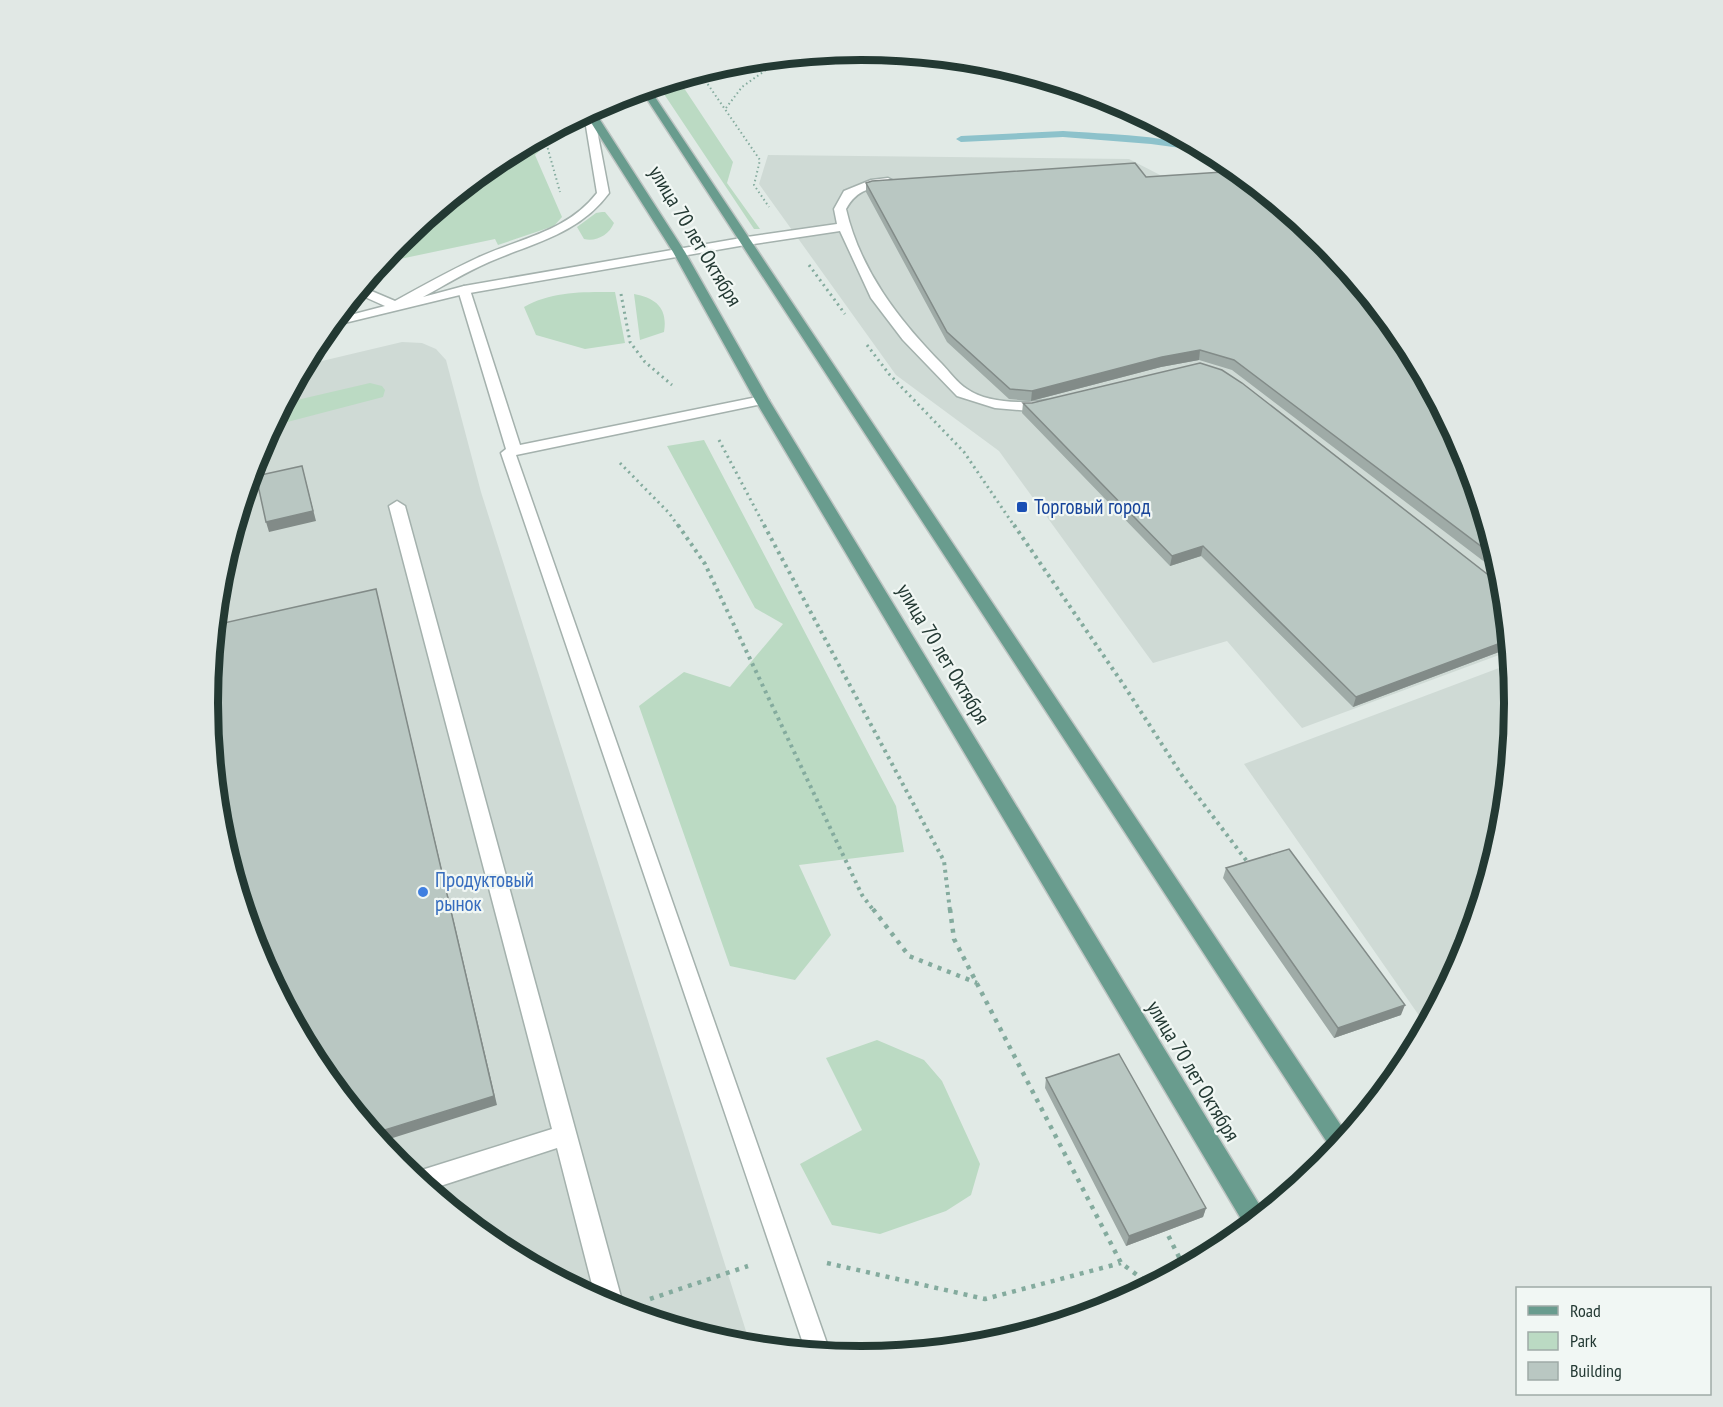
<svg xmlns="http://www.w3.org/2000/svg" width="1723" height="1407" font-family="'PT Sans Narrow',sans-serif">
<rect width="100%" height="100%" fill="#e1eae6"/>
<path fill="#cfdad5" d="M768 155 1129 159 1160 175 1241 173 1324 241 1405 340 1466 454 1503 576 1512 666 1499 655 1302 728 1227 641 1153 663 999 451 896 375 759 184Z
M402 342 422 343 436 349 446 360 481 492 751 1347 734 1345 611 1308 498 1247 399 1166 318 1067 257 953 220 831 208 703 220 576 257 453 305 365Z
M1499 668 1513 680 1515 704 1503 831 1466 954 1427 1027 1244 764Z"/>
<path fill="#bbdac3" d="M678 79 733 162 727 183 760 229H754L658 85Z
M540 137 544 147 535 155 562 217 554 226 498 245 495 239 381 263 399 241 498 160Z
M602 212H605L614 223C609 235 596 242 584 239L577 227 596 213Z
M615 292 625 343 585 349 536 335 524 307C552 291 584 292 615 292Z
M634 294C656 298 668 308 664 332L640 340Z
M370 383 382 386 385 390 383 397 272 426 284 403Z
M704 440 896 806 904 852 799 865 831 935 795 980 730 966 639 706 684 672 730 687 783 624 755 608 667 446Z
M877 1040 924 1060 942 1081 980 1164 971 1195 946 1211 880 1234 832 1225 800 1164 862 1130 826 1058Z"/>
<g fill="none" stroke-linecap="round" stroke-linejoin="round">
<path fill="#8dc2cb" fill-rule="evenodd" d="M1063 131C1101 134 1178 135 1210 152L1151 144 1063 137 961 142 956 139 961 136Z"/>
<defs>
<path id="service" d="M888 178 894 181 892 183C871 188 857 189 846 209 860 270 899 320 941 363 949 371 957 383 967 389 986 403 1025 404 1047 400L1054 404 1052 407 1031 411 995 408 957 396 903 340 871 298 840 231 747 245 741 241 747 237 837 224 834 209 844 191 871 180Z
M464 286 470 290 520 445 762 396 769 400 762 404 516 455 831 1355 806 1352 501 453 506 449 458 290Z
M397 501 405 506 624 1308 622 1311 596 1300 557 1148 428 1190 409 1174 552 1129 389 506Z"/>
<path id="minor" d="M593 109 609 193C579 234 533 243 489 262 466 272 445 285 423 297L464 286 747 237 753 241 751 244 464 294 328 327 335 319 385 306 356 293 362 287 395 301C422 286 449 271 477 258 520 238 567 232 597 193L584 114Z"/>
<path id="primary" d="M649 88 1348 1136 1334 1153 641 90Z
M593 109 685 252 769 400 1265 1214 1247 1229 755 400 673 252 585 113Z"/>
</defs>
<use href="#service" stroke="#a4b1ad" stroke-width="3"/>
<use href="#minor" stroke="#a4b1ad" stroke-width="3"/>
<use href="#primary" stroke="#bdc4c2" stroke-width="3"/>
<path stroke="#84ab9e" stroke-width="2" stroke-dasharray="1.5 3" stroke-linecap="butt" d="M700 73 760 160 754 185 769 207
M726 108 742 87 784 57
M544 135 560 192"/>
<path stroke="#84ab9e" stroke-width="3" stroke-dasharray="2 4" stroke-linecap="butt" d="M809 265 845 314
M621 294 630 342 645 362 672 385
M867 345 889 374 964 452 1015 527
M719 440 765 527
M620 463 669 513 679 527"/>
<path stroke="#84ab9e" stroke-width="4" stroke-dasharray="3 4.5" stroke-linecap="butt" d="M678 525 705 564 862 895 874 911
M764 525 944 861 950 911
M1014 525 1123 684 1183 777 1249 864"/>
<path stroke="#84ab9e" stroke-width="4.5" stroke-dasharray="4 6" stroke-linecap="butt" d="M873 909 909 956 977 983
M950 909 954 939 1121 1263 1152 1286
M386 1150 400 1146
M1164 1227 1185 1269
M827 1263 985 1299 1121 1263
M650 1299 748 1266"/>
<use href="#service" fill="#fff" fill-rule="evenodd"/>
<use href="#minor" fill="#fff" fill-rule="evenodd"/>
<use href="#primary" fill="#699c8e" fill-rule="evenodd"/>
</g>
<path fill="#9faba7" d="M1146 177 1466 454 1503 576 1232 370 1199 360 1161 367 1031 401 1009 399 947 342 866 192V183Z
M1023 403 1500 584H1504L1511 663 1499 652 1353 707 1201 556 1170 566 1022 413Z
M1226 868 1401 1015 1334 1038 1223 878Z
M1046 1078 1206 1208 1203 1217 1126 1246 1045 1088Z"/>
<path fill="#828b88" d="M1200 350 1199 360 1161 367 1031 401 1032 391 1162 357Z
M302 466 316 521 269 532 266 522Z
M1203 546 1201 556 1170 566 1172 556Z
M376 589 497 1105 380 1142 372 1134Z
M1503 642 1499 652 1353 707 1356 697Z
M1405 1005 1401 1015 1334 1038 1338 1028Z
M1206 1208 1203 1217 1126 1246 1129 1236Z"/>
<path fill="#b9c7c2" stroke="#828b88" stroke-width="1.5" d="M1135 163 1146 177 1238 171 1324 241 1405 340 1466 454 1498 559 1234 360 1200 350 1162 357 1032 391 1010 389 947 332 866 183 872 181Z
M1200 363 1222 370 1242 383 1500 584H1504L1510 648 1503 642 1356 697 1203 546 1172 556 1023 403H1032Z
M302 466 313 511 266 522 256 476Z
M376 589 494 1096 372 1134 318 1067 257 953 229 862 210 678 215 625Z
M1289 849 1405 1005 1338 1028 1226 868Z
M1119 1054 1206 1208 1129 1236 1046 1078Z"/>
<rect fill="#1a4fb4" stroke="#f1f7f4" stroke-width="2" x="1016" y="501" width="12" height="12" rx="3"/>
<circle fill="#3f7fe0" stroke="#f1f7f4" stroke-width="2" cx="423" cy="892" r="6"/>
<g text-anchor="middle" stroke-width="4.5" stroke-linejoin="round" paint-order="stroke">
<g font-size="21" fill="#233933" stroke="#f1f7f4">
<text transform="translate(695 236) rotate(59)" y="7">улица 70 лет Октября</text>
<text transform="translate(943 654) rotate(59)" y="7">улица 70 лет Октября</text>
<text transform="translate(1193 1071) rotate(59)" y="7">улица 70 лет Октября</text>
</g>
<g font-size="21" fill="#164399" stroke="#f1f7f4" text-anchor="start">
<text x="1034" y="514">Торговый город</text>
</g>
<g font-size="21" fill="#366cbe" stroke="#f1f7f4" text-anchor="start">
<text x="435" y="887">Продуктовый<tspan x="435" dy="24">рынок</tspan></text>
</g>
</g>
<path d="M0 0H1723V1407H0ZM218 703a643 643 0 1 1 1286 0a643 643 0 1 1-1286 0Z" fill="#e1e8e5" fill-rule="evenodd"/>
<path fill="none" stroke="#233933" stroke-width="8" d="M218 703a643 643 0 1 1 1286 0a643 643 0 1 1-1286 0Z"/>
<rect x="1516" y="1287" width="195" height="108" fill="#f1f7f4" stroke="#9faba7" stroke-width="1.5"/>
<rect x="1528" y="1306" width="30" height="9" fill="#699c8e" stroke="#9faba7" stroke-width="1.5"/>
<text x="1570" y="1317" font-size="18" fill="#233933">Road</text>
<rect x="1528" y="1332" width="30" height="18" fill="#bbdac3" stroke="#9faba7" stroke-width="1.5"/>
<text x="1570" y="1347" font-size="18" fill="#233933">Park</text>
<rect x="1528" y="1362" width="30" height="18" fill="#b9c7c2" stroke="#9faba7" stroke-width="1.5"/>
<text x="1570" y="1377" font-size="18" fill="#233933">Building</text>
</svg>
